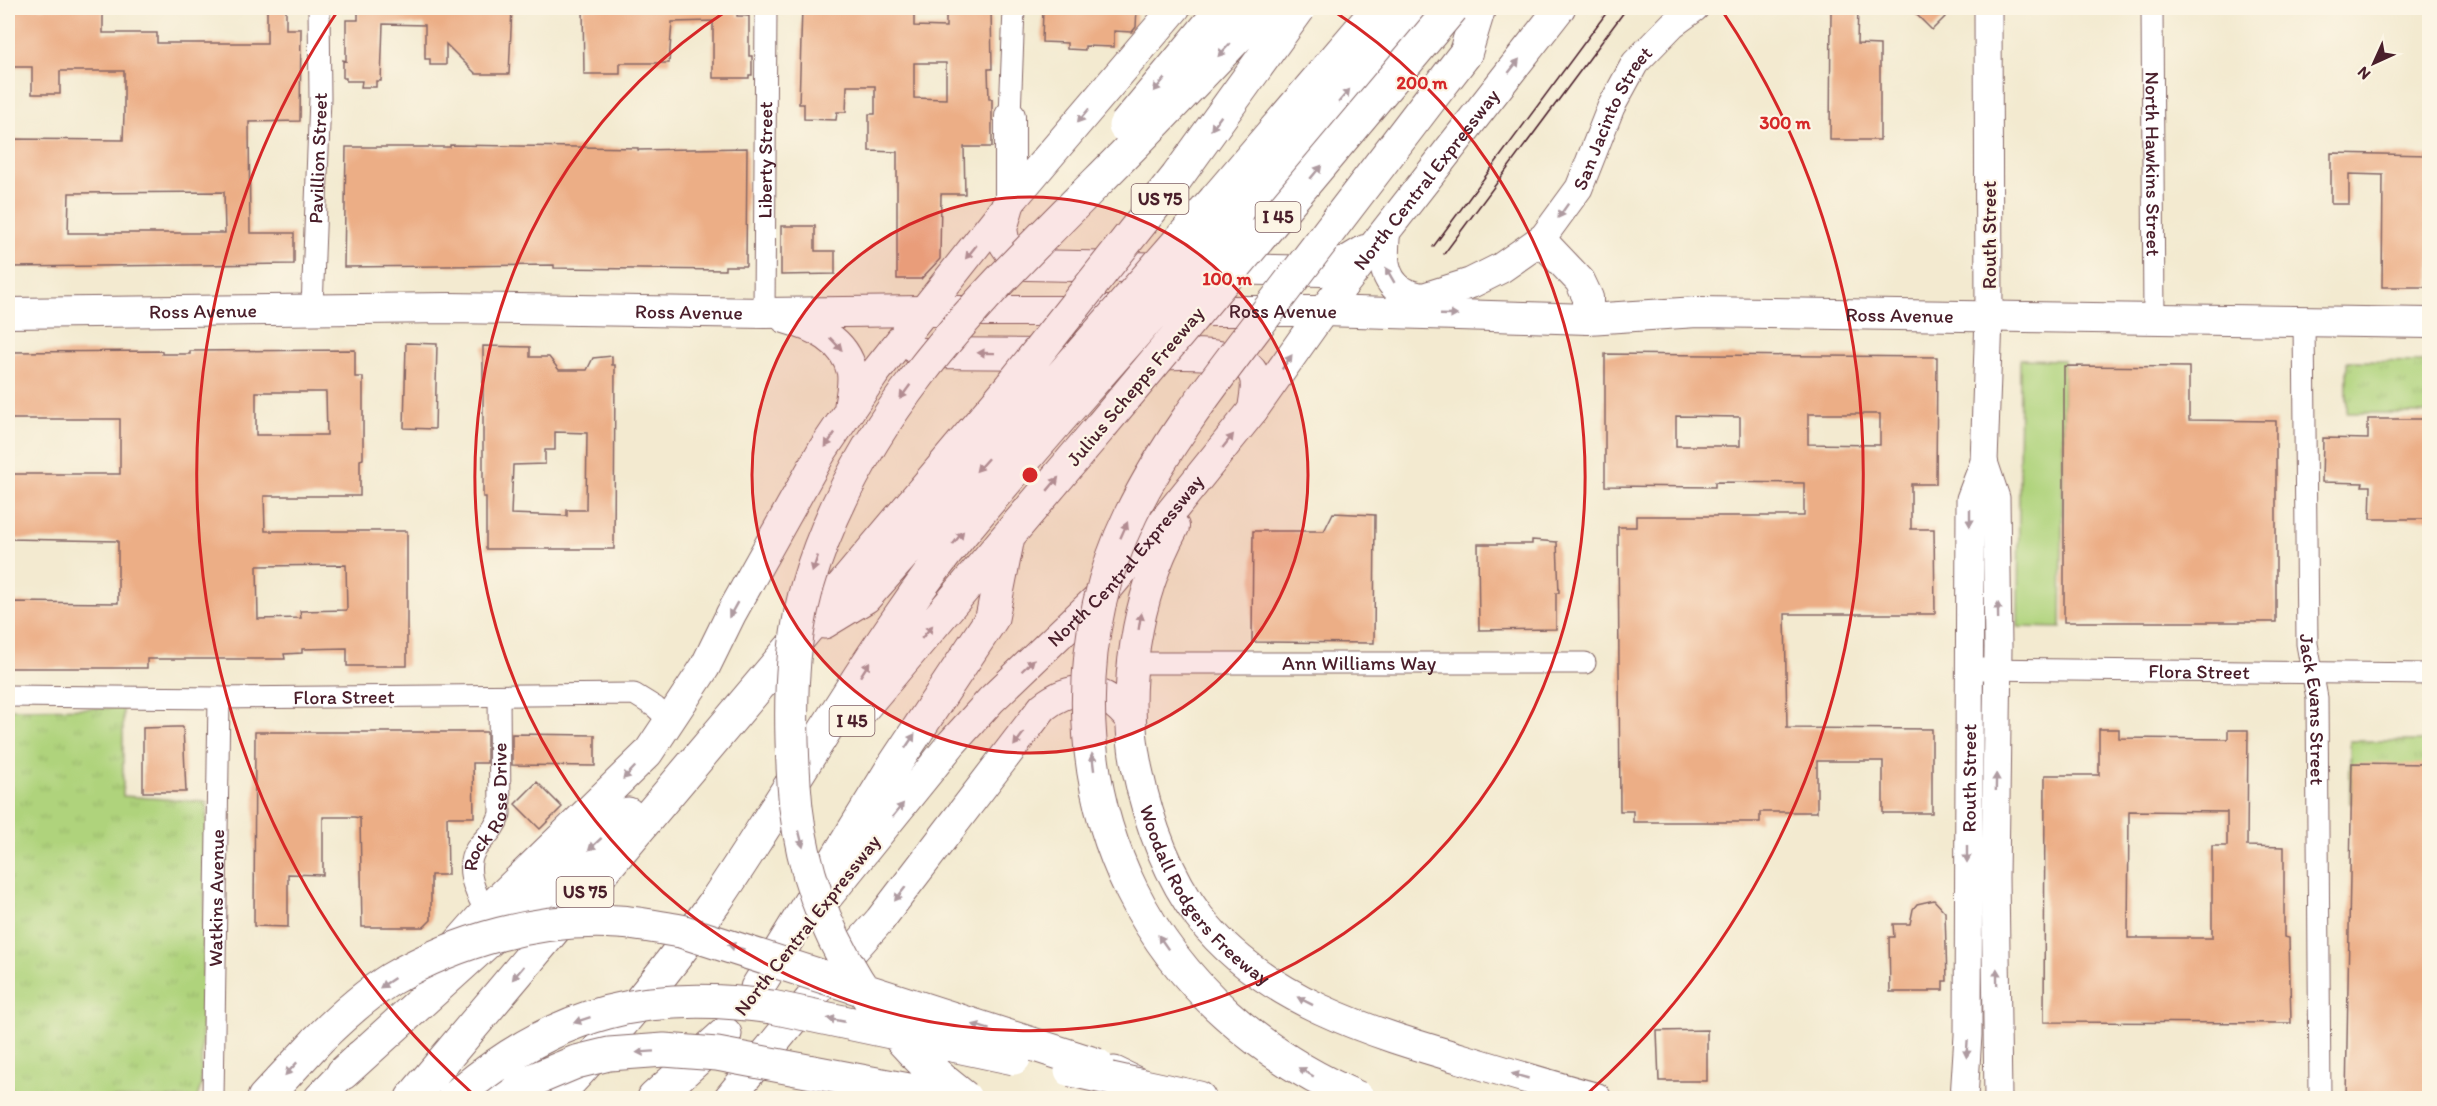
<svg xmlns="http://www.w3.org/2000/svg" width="2437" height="1106" font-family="Itim,sans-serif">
<defs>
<pattern id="grass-tufts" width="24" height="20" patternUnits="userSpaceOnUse" patternTransform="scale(1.5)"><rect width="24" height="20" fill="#afd37c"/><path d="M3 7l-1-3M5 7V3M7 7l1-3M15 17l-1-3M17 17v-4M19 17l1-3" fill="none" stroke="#98b56b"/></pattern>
</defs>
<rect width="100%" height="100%" fill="#fcf5e5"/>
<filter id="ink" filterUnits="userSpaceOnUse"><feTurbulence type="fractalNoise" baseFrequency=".0167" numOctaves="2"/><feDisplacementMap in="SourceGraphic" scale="12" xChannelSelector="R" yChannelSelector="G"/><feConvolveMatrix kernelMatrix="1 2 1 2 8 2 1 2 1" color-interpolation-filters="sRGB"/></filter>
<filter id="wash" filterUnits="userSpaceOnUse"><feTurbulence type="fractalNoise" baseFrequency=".008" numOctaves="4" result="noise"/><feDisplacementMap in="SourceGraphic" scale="24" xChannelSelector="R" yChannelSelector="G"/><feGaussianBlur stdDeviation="1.35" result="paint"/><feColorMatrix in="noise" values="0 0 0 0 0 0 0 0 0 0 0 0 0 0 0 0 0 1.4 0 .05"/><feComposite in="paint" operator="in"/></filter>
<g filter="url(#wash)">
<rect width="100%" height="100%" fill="#f3ead0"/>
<path fill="url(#grass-tufts)" stroke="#7c7954" stroke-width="1.5" d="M2347 361 2429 362V413H2347Z
M123 708V796L207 802 201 1086 197 1098H8V709Z
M2350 741H2429V804L2350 803Z"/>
<path fill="#afd37c" stroke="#7c7954" stroke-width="1.5" d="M2020 359 2064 360 2061 628 2018 627Z"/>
<g id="blocks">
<path fill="#ecae86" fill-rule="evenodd" d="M8 8H103V33H157V43H267V8H286V29H301L300 121 249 122 250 233H294V264L8 267V139L123 140 124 114V71H60V94H32V67H8ZM224 192 225 233H68L69 193Z
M358 8H512L509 74H476L446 44V65H430V59H425V25L383 24 381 81H376V87H361L362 81H346V78H343V60L346 61V20H358Z
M583 8H737V16H749V56H752V75H749V78H713V21L672 22 669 63H620V74H584Z
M802 8H914V26L946 27V8H991L992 69H988L989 99H992V147H964L965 194H941L940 259 921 279H897V152L869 151V114H875V86H847L846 112H837L836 120 804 119V104H799ZM914 63H946V99L914 98Z
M1043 8H1137L1136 27 1132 32 1114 31V47L1085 46V50L1067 49V43L1042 42Z
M1831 8H1858L1857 44 1880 45V140H1830Z
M1910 8H1940L1947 15 1932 30Z
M450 145 638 148V150L747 148 746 266H725V270L554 268V265L344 267 346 147H450Z
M2331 153 2430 155V287H2382L2383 175 2349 174V204H2331Z
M781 226H815V251H835V274L781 275Z
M406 343 437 344 435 429 404 428Z
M483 346 530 347V357H549L559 370H587L593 358 612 356V365H615L614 549H486V497H483ZM555 432 587 433 586 510H567V516L511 514 513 465 545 464V450H555Z
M355 350V377H363V459L360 460V496H264L265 531H407V666H347V648L302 649V653L284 654 285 659H147V668H8V602L118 603V541L8 539V474H120V419H8V352L162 351V354H190V351ZM256 392H326L327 435H256ZM346 565 347 610 300 611 301 618 258 619 257 566Z
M1605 354 1937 357 1936 484H1911V529H1934L1935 614H1785L1787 728 1932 729V813H1883V761H1817V812H1760V822H1633V811H1620L1618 527H1636V516H1804V483L1715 482V487L1605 486ZM1808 414H1880V445L1808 444ZM1676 416 1740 417V446H1676Z
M2064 366 2189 367V420L2276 421V622H2064Z
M2368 419H2430V519H2370L2371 486H2362L2363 483 2322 482 2323 438 2368 439Z
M1333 513 1375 515 1374 643 1252 642 1253 531H1324Z
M1532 540 1557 542 1559 593H1556V629L1479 630 1478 544H1532Z
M176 727H183L186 792H143V728Z
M2099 729H2119V738L2228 739V730H2248L2247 846 2284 847V937L2289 938 2291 1023 2044 1022 2045 775H2099ZM2129 811 2227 812V846H2212V938H2128Z
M255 732H487V763H473L474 817H447L448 875H431V920L424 927H362L360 818 354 817H323V875L288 874V927L254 926Z
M512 734 595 735V766L512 765Z
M2352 763 2430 764V1098H2346Z
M537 782 562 807 540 829 515 804Z
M1934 900 1945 912 1947 981H1943V990H1930V992H1890L1889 937H1894L1893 924H1910L1913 909 1917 904Z
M1707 1030V1081H1659L1657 1031Z"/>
</g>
</g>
<g filter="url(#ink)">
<use href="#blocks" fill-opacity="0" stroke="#856665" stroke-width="1.5"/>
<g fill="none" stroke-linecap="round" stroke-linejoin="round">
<defs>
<g id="minor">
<path id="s1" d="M2152 8 2154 320"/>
<path d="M1010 116 1014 8"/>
<path id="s2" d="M312 308 320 98 319 8"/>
<path id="s3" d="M764 313 766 8"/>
<path id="s4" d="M2304 322 2307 644 2317 698 2320 1098"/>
<path id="s5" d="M1134 663H1585"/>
<path id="s6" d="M1983 669 2430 674"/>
<path id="s7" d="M8 696 219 698 634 694 655 707 670 721"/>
<path id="s8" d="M486 911C475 893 463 868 476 849 486 835 494 832 500 814L499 696"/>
<path id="s9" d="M213 1098 219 698"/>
</g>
<g id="tertiary">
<path id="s10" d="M1541 240 1579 188 1611 107 1635 63 1673 24 1695 8"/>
<path d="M1984 462 1996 498 1998 647 1995 878 1998 1098"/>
<path id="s11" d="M1964 1098 1968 1035 1970 499 1984 462 1989 317 1988 8"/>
</g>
<g id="secondary">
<path d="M1010 116V202L1002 229 1005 245 1014 258 1027 265 1322 271 1345 262 1365 250"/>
<path d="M1385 233C1383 253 1381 277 1401 291 1407 295 1418 297 1425 299"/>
<path d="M1401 305 1471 283 1501 268 1541 240 1580 281 1588 298V319"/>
<path id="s12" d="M8 313 449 308 764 313 924 311H1323L1588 319 1697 312 2430 323"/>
<path d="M785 318C813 326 845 339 852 372 854 384 850 398 849 410"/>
<path d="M919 353 1057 354"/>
<path d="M1141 355C1167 355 1240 347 1253 373 1259 384 1254 398 1253 410"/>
<path id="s13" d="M1174 527C1136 596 1121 691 1137 768 1148 821 1167 874 1199 917 1263 1000 1370 1032 1466 1060 1509 1073 1552 1086 1596 1098"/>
<path id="s14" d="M825 900 951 744 991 700 1109 587 1159 527 1253 410 1323 311 1560 8"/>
<path d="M448 954 486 911 648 753 705 667 731 614 822 451 874 374 1010 202 1175 8"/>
<path d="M319 1098 359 1056"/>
<path d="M729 1098 810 999 880 920 1043 707C1076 681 1105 688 1130 719"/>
</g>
<path id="motorway" d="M1465 54 1479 8
M1215 200 1379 8
M1236 219 1318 127 1417 8
M824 622 865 597 1035 406
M854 718 1102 425
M757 988 893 767 992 618 1008 537
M343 1073 628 814
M1114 1073 1139 1085 1199 1098
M264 1098 318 1040
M412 1098 1012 385
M454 1098 462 1091 521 1085
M554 1098C612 1037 667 972 715 902 780 807 836 707 902 613 948 545 1003 485 1056 423
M654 1098 725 1034"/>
</defs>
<use href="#minor" stroke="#856665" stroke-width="23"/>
<use href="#tertiary" stroke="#856665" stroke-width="29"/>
<use href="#secondary" stroke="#856665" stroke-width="32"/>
<use href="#motorway" stroke="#856665" stroke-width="35"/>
<use href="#minor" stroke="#fff" stroke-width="21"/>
<use href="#tertiary" stroke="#fff" stroke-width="27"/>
<use href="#secondary" stroke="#fff" stroke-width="30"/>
<use href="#motorway" stroke="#fff" stroke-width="33"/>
<path stroke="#4a1f2b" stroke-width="1.5" d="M1433 247 1610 8
M1444 254 1627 8"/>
<defs>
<path id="motorway-bridge" d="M1125 126 1223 8
M1012 385 1177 177 1299 8
M1035 406 1215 200
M1056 423 1236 219
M1102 425 1452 8
M318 1040C340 1018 364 996 391 979 458 940 540 917 618 922 639 923 660 928 681 931L1097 1065
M1071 1070 1139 1085
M521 1085 576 1062 609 1054 664 1050 717 1054 951 1098
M462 1091C558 1011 649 989 772 1007L1014 1058
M965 1098C866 1023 801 909 794 784 790 719 789 651 807 587 855 420 976 303 1095 184 1153 126 1209 67 1265 8
M1358 1098C1262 1057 1179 985 1132 891 1074 774 1074 632 1131 514 1169 436 1226 367 1278 298 1340 217 1402 135 1465 54"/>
</defs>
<use href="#motorway-bridge" stroke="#856665" stroke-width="35" stroke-linecap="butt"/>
<use href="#motorway-bridge" stroke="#fff" stroke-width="33"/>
</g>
<defs><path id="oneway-solid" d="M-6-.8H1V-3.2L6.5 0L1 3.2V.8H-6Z" transform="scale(1.5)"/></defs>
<g fill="#ae9aa0">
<use href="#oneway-solid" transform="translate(1224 50) rotate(133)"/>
<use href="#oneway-solid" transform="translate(1514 66) rotate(-52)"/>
<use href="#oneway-solid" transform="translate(1159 85) rotate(130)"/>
<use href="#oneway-solid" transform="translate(1344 96) rotate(-50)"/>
<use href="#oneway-solid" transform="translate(1083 116) rotate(130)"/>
<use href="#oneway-solid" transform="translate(1216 123) rotate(126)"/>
<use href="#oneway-solid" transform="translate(1316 172) rotate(-50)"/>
<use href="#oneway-solid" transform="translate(1563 211) rotate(125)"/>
<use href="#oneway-solid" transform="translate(971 252) rotate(129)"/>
<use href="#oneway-solid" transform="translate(1390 275) rotate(-120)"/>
<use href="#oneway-solid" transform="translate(1449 315) rotate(2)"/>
<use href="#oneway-solid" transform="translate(836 344) rotate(46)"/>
<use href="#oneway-solid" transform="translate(986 353) rotate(-179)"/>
<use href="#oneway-solid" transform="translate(1287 362) rotate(-55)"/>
<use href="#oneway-solid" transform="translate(905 392) rotate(126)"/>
<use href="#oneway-solid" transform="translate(830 440) rotate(124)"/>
<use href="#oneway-solid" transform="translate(1228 441) rotate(-51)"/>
<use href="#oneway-solid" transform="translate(982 465) rotate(132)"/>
<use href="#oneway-solid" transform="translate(1053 484) rotate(-50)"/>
<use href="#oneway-solid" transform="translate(1970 518) rotate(90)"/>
<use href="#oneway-solid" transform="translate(1124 530) rotate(-66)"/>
<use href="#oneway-solid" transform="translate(958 538) rotate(-51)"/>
<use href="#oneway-solid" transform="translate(815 564) rotate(109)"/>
<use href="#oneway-solid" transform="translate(733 610) rotate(119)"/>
<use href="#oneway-solid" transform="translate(1998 611) rotate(-91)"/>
<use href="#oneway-solid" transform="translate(1140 621) rotate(-81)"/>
<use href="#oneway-solid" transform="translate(927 632) rotate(-50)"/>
<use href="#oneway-solid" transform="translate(1028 665) rotate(-44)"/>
<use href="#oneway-solid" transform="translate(865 669) rotate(-57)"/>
<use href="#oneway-solid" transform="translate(1019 739) rotate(127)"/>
<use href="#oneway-solid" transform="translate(910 741) rotate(-56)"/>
<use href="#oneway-solid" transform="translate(1093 762) rotate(-97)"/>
<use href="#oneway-solid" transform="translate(629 773) rotate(134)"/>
<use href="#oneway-solid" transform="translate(1996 782) rotate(-89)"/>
<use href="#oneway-solid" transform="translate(898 810) rotate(-51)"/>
<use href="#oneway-solid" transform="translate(801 839) rotate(76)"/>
<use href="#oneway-solid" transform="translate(595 844) rotate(137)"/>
<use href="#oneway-solid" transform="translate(1967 854) rotate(90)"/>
<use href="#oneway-solid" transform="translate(900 894) rotate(128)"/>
<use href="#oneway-solid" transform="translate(1163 942) rotate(-125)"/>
<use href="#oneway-solid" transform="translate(736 947) rotate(-163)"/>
<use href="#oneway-solid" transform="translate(518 973) rotate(130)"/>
<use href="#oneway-solid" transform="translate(1997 977) rotate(-91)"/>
<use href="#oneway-solid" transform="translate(387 983) rotate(146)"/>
<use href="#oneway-solid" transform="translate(1305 1001) rotate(-153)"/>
<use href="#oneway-solid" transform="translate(582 1020) rotate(161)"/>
<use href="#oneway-solid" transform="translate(836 1020) rotate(-169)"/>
<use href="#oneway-solid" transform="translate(981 1027) rotate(-163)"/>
<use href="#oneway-solid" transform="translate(1967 1049) rotate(94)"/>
<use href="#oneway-solid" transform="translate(645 1052) rotate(176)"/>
<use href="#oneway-solid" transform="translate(291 1069) rotate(133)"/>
<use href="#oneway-solid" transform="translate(1306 1072) rotate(-150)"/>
<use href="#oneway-solid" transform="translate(1520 1076) rotate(-164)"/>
</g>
</g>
<circle cx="1030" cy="475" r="278" fill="#d62828" fill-opacity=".12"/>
<g fill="none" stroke="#d62828" stroke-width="3">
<circle cx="1030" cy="475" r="278"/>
<path d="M1332 10A555 555 0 1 1 728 10"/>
<path d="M473 1094A833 833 0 0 1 339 9M1721 9A833 833 0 0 1 1587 1094"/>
</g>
<g text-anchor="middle" stroke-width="4.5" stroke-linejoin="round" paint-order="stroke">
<g fill="#fcf5e5" stroke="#7f5f63" stroke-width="1.5">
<rect x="1131.5" y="184" width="57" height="30" rx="4.5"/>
<rect x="1255.5" y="202" width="45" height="30" rx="4.5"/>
<rect x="829.5" y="706" width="45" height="30" rx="4.5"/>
<rect x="556.5" y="877" width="57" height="30" rx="4.5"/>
</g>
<g font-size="18" font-weight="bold" fill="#4a1f2b">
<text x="1160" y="205">US 75</text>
<text x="1278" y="223">I 45</text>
<text x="852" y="727">I 45</text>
<text x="585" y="898">US 75</text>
</g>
<g font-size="20" fill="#4a1f2b" stroke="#fcf5e5">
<text dy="7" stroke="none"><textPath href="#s10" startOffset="142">San Jacinto Street</textPath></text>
<text dy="7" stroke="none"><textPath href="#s2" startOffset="150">Pavillion Street</textPath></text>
<text dy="7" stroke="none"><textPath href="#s3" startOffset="153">Liberty Street</textPath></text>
<text dy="7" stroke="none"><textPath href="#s1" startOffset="156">North Hawkins Street</textPath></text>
<text dy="7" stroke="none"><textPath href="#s14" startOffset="940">North Central Expressway</textPath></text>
<text transform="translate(1989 235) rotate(-90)" y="7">Routh Street</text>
<text dy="7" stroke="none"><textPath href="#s12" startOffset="195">Ross Avenue</textPath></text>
<text dy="7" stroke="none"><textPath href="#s12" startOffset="681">Ross Avenue</textPath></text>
<text dy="7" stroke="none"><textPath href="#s12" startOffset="1275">Ross Avenue</textPath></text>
<text dy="7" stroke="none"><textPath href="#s12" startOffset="1892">Ross Avenue</textPath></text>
<text transform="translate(1135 386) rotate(-50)" y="7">Julius Schepps Freeway</text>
<text dy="7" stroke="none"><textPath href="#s14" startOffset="454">North Central Expressway</textPath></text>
<text dy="7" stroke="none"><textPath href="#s5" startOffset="225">Ann Williams Way</textPath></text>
<text dy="7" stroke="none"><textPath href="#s6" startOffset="216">Flora Street</textPath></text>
<text dy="7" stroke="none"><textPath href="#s7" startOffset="336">Flora Street</textPath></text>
<text dy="7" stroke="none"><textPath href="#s4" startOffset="388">Jack Evans Street</textPath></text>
<text dy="7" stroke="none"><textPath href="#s11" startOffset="320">Routh Street</textPath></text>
<text dy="7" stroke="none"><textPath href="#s8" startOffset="112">Rock Rose Drive</textPath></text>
<text dy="7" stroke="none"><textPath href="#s13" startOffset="396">Woodall Rodgers Freeway</textPath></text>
<text dy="7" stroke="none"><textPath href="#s9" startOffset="200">Watkins Avenue</textPath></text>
<text transform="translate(807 925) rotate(-52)" y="7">North Central Expressway</text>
</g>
</g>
<circle cx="1030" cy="475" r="9" fill="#d62828" stroke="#fcf5e5" stroke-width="3"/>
<g font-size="18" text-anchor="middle" font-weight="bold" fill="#d62828" stroke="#fcf5e5" stroke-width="4.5" stroke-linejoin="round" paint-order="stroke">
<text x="1422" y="89">200 m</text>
<text x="1785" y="129">300 m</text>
<text x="1227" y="285">100 m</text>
</g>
<rect width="2437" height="1106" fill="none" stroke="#fcf5e5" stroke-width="30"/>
<g transform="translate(2374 63) rotate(225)" stroke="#fcf5e5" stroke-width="4.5" paint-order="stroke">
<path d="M0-4.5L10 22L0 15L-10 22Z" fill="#4a1f2b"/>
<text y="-9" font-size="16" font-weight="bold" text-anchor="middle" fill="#4a1f2b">N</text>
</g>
</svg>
